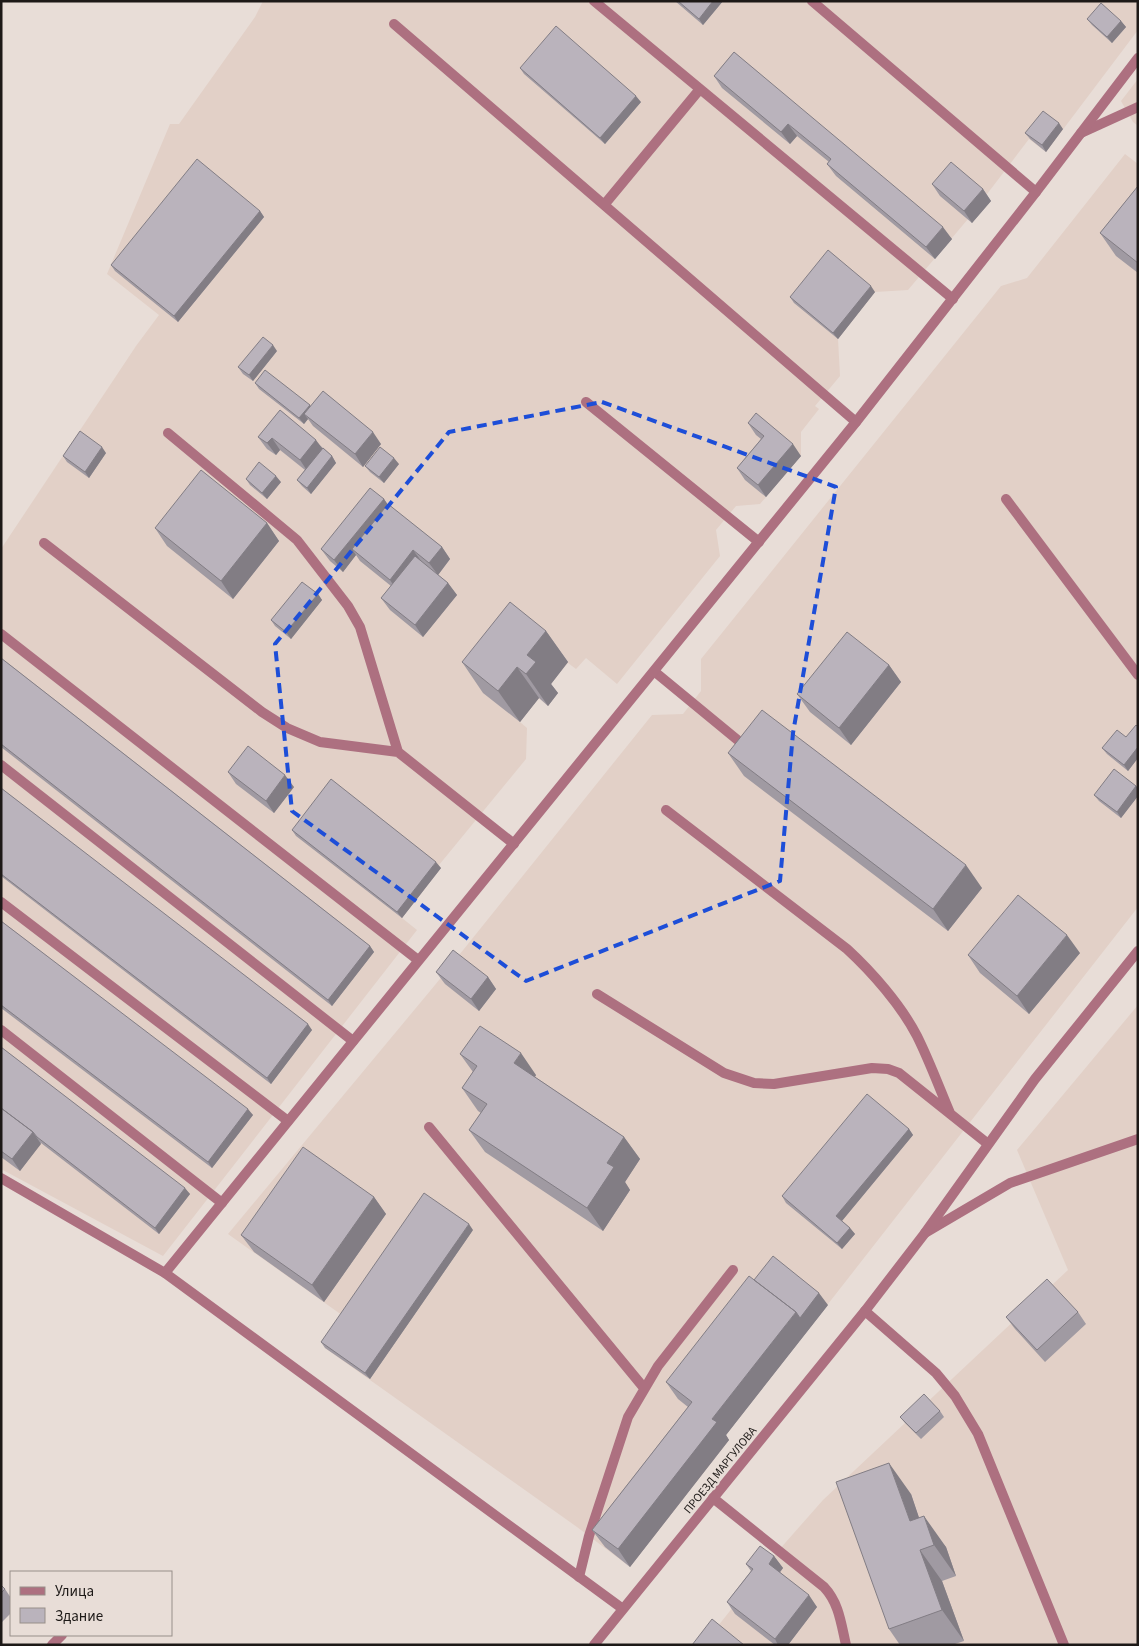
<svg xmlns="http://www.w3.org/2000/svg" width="1139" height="1646" font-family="'Source Sans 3',sans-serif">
<rect width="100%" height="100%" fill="#e8ddd7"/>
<path fill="#e2d0c7" d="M263 1H1138V30L1046 152 1029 139 968 219 908 290 875 292 838 339 840 376 815 406 819 409 801 432V456L760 504 736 506 716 530 720 556 617 684 586 658 576 669 568 663 549 686 558 693 548 706 539 698 520 722 527 728 526 759 439 865 441 868 402 918 417 930 163 1256 1 1169V549L136 346 159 315 107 274 170 124H179L255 17Z
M1138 79V126L1133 122 1121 101Z
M1125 154 1138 164V907L725 1436 729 1440 630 1567 577 1527 325 1348 346 1318 228 1234 435 985 652 715 683 714 701 691V659L1001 286 1027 278Z
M1138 1005V1645H703L771 1559 823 1500 1068 1270 1017 1150Z"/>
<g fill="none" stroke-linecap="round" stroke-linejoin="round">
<path stroke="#ad7080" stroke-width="10" d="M594 1 953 299
M812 1 1036 192
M394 24 856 422
M1081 133 1138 107
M604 205 700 89
M586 402 759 542
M168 433 297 540 348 606 360 627 398 752 514 844
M1006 499 1138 675
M44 543 262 712 287 728 320 742 398 752
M1 634 418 960
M655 672 740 742
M1 765 353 1041
M666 810 847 949C872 972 901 1005 917 1036 929 1060 939 1087 950 1113
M1 902 288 1121
M597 994 724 1073 754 1083 774 1084 872 1068 888 1069 899 1073 988 1144
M1 1030 222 1203
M429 1127 644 1388
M1 1178 165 1273
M925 1233 1010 1183 1138 1139
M865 1311 936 1373 955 1396 978 1434 1064 1645
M713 1498 824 1587C839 1603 841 1623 846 1645
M579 1577 589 1536 628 1417 658 1366 733 1270
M52 1645 62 1635"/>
<path stroke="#ad7080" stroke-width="10" d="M623 1609 165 1273 856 422 1036 192 1138 58
M594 1645 865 1311 925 1233 1035 1079 1138 951"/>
</g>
<path fill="#a09aa2" d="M675 1H723L703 25Z
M1087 19 1121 21 1126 27 1112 43 1092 25Z
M734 52 952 239 935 259 836 176 827 164 829 162 797 136 790 144 722 88 714 76Z
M520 68 641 102 605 144 524 74Z
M1063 129 1046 152 1030 139 1025 133Z
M932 184 983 189 991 201 972 223 940 196Z
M1138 186V273L1116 256 1100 233Z
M260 211 264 217 178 322 115 271 111 265Z
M875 292 838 339 794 303 790 297Z
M277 351 253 381 243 374 238 367Z
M255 383 310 406 381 444 363 467 313 426 308 419 304 424 259 389Z
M280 410 332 456 336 463 311 494 302 486 297 480 305 470 280 450 276 455 267 449 258 437Z
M748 423 801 456 766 497 745 480 737 468 761 439 756 435Z
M106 453 89 478 67 462 63 456Z
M399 464 384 483 370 472 365 466Z
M246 479 281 482 267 499 250 485Z
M384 499 388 505 442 547 450 559 438 575 448 583 457 595 423 637 390 610 381 598 391 586 360 561 356 555 343 572 330 561 321 549Z
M267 523 279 541 233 599 167 546 155 528Z
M318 594 322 600 291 639 275 626 271 620Z
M546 631 568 662 551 684 558 693 548 706 539 698 520 722 483 693 462 662Z
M1 658 370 946 374 952 332 1006 1 747Z
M889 665 901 682 851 745 810 712 797 694Z
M1138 727V758L1128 771 1107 754 1102 748 1126 737Z
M728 753 982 888 948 931 744 776Z
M228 772 294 787 274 813 236 784Z
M1136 786 1138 788V796L1121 818 1099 801 1094 795Z
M1 788 312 1030 271 1084 1 876Z
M292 830 441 868 402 918 296 836Z
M1 921 253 1115 212 1168 1 1008Z
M1080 953 1029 1014 980 973 968 955Z
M436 972 488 977 496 989 479 1011 445 984Z
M1 1047 190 1194 159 1234 41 1143 20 1171 1 1157Z
M460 1054 536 1075 535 1077 624 1137 640 1159 625 1182 630 1190 603 1231 485 1152 469 1130 481 1113 478 1111 462 1088 473 1072Z
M909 1129 913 1135 842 1221 850 1228 855 1234 842 1249 786 1203 782 1196Z
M374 1197 386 1214 324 1302 254 1252 241 1235Z
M473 1230 370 1379 325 1348 321 1342Z
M828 1305 726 1435 729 1440 630 1567 605 1547 592 1530 688 1407 678 1399 666 1382Z
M1078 1312 1086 1324 1045 1362 1015 1329 1006 1317Z
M940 1411 944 1417 921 1439 905 1423 900 1417Z
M911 1494 919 1518 946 1547 956 1576 942 1581 964 1641 952 1645H900L889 1629Z
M774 1556 783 1568 780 1572 817 1607 788 1645H775L735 1614 727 1602 751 1571 746 1564Z
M1 1585 5 1589 11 1598V1613L1 1623Z"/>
<path fill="#827d84" d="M713 1H723L703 25 699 19Z
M1121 21 1126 27 1112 43 1107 37Z
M636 96 641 102 605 144 600 138Z
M1059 123 1063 129 1046 152 1042 145Z
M788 124 797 136 790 144 781 132Z
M983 189 991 201 972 223 964 211Z
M260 211 264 217 178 322 174 316Z
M943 227 952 239 935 259 926 247Z
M871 286 875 292 838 339 833 333Z
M273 345 277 351 253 381 249 375Z
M310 405 314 411 304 414 308 419 304 424 299 418Z
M373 432 381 444 363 467 355 454Z
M272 438 280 450 276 455 267 443Z
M316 440 325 452 308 472 300 460Z
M793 444 801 456 766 497 758 485Z
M102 447 106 453 89 478 85 472Z
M332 456 336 463 311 494 307 488Z
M394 458 399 464 384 483 379 477Z
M276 476 281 482 267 499 262 493Z
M384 499 392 511 352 549 356 555 343 572 334 560Z
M267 523 279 541 233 599 221 581Z
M442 547 450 559 438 575 429 563Z
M413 550 422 562 398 592 390 580Z
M448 583 457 595 423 637 415 625Z
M318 594 322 600 291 639 286 632Z
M546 631 568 662 551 684 558 693 548 706 526 674 527 655Z
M889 665 901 682 851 745 839 728Z
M517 667 539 698 520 722 498 691Z
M1138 747V758L1128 771 1124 765Z
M285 775 294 787 274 813 266 801Z
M1136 786 1138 788V796L1121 818 1117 812Z
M436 862 441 868 402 918 397 912Z
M966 865 982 888 948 931 933 909Z
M1067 935 1080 953 1029 1014 1017 996Z
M370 946 374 952 332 1006 328 1000Z
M488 977 496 989 479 1011 471 999Z
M308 1024 312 1030 271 1084 267 1078Z
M521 1053 536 1075 530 1085 514 1063Z
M248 1109 253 1115 212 1168 208 1162Z
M909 1129 913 1135 841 1222 836 1216Z
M33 1132 41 1144 20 1171 12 1159Z
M624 1137 640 1159 625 1182 630 1190 603 1231 587 1208 607 1163Z
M185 1188 190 1194 159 1234 155 1228Z
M374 1197 386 1214 324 1302 312 1285Z
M469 1224 473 1230 370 1379 365 1373Z
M850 1228 855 1234 842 1249 837 1243Z
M819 1293 828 1305 726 1435 729 1440 630 1567 618 1549 712 1419 796 1312Z
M889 1463 911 1494 929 1547 910 1521Z
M924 1516 946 1547 956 1576 934 1545Z
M920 1550 942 1581 964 1641 942 1610Z
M774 1556 783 1568 777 1576 769 1564Z
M809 1595 817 1607 788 1645H778L775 1639Z"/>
<path fill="#bab3bc" stroke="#827d84" d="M678 1H713L699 19Z
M1101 3 1121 21 1107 37 1087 19Z
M556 26 636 96 600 138 520 68Z
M734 52 943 227 926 247 827 164 831 159 788 124 781 132 714 76Z
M1043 111 1059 123 1042 145 1025 133Z
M197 159 260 211 174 316 111 265Z
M951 162 983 189 964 211 932 184Z
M1138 186V263L1100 233Z
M828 250 871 286 833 333 790 297Z
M263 337 273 345 249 375 238 367Z
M265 370 310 405 299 418 255 383Z
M323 391 373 432 355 454 304 414Z
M280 410 316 440 300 460 272 438 267 443 258 437Z
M756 413 793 444 758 485 737 468 764 436 748 423Z
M80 431 102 447 85 472 63 456Z
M380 447 394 458 379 477 365 466Z
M323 448 332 456 307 488 297 480Z
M259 462 276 476 262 493 246 479Z
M201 470 267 523 221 581 155 528Z
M370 488 384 499 334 560 321 549Z
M388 504 442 547 429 563 413 550 390 580 352 549Z
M415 556 448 583 415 625 381 598Z
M302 582 318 594 286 632 271 620Z
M510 602 546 631 527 655 536 662 526 674 517 667 498 691 462 662Z
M847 632 889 665 839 728 797 694Z
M1 658 370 946 328 1000 1 744Z
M762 710 966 865 933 909 728 753Z
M1136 725 1138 727V747L1124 765 1102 748 1117 730 1126 737Z
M248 746 285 775 266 801 228 772Z
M1114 769 1136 786 1117 812 1094 795Z
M331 779 436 862 397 912 292 830Z
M1 788 308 1024 267 1078 1 874Z
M1018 895 1067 935 1017 996 968 955Z
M1 921 248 1109 208 1162 1 1005Z
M453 950 488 977 471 999 436 972Z
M480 1026 521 1053 514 1063 624 1137 607 1163 614 1167 587 1208 469 1130 487 1104 462 1088 477 1066 460 1054Z
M1 1047 185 1188 155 1228 37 1137 33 1132 1 1108Z
M867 1094 909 1129 836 1216 850 1228 837 1243 782 1196Z
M1 1108 33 1132 12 1159 1 1151Z
M303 1147 374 1197 312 1285 241 1235Z
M424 1193 469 1224 365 1373 321 1342Z
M773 1256 819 1293 800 1318 796 1312 754 1280Z
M749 1276 796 1312 712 1419 717 1422 618 1549 592 1530 692 1402 666 1382Z
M1047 1279 1078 1312 1037 1350 1006 1317Z
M924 1394 940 1411 916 1433 900 1417Z
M889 1463 910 1521 924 1516 934 1545 920 1550 942 1610 889 1629 836 1482Z
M760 1546 774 1556 769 1564 809 1595 775 1639 727 1602 753 1569 746 1564Z
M1 1585 5 1589 1 1593Z
M712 1619 744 1645H692Z"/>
<path fill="none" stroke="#1d4ed8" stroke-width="4" stroke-dasharray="10 6" stroke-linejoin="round" d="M602 402 836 487 793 733 780 881 526 981 292 811 275 644 449 432Z"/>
<g text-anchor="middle" stroke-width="4" stroke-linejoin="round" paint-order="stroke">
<g font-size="12" fill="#1d1917" stroke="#e8ddd7">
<text transform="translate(720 1470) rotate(-51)" y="4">ПРОЕЗД МАРГУЛОВА</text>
</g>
</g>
<rect width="1139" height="1646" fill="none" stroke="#1d1917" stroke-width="5"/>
<rect x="10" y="1571" width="162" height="65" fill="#e8ddd7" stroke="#978f8a"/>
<rect x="20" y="1587" width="25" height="8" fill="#ad7080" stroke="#978f8a"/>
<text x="55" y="1596" font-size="15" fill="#1d1917">Улица</text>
<rect x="20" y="1608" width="25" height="15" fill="#bab3bc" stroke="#978f8a"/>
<text x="55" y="1621" font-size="15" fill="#1d1917">Здание</text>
</svg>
